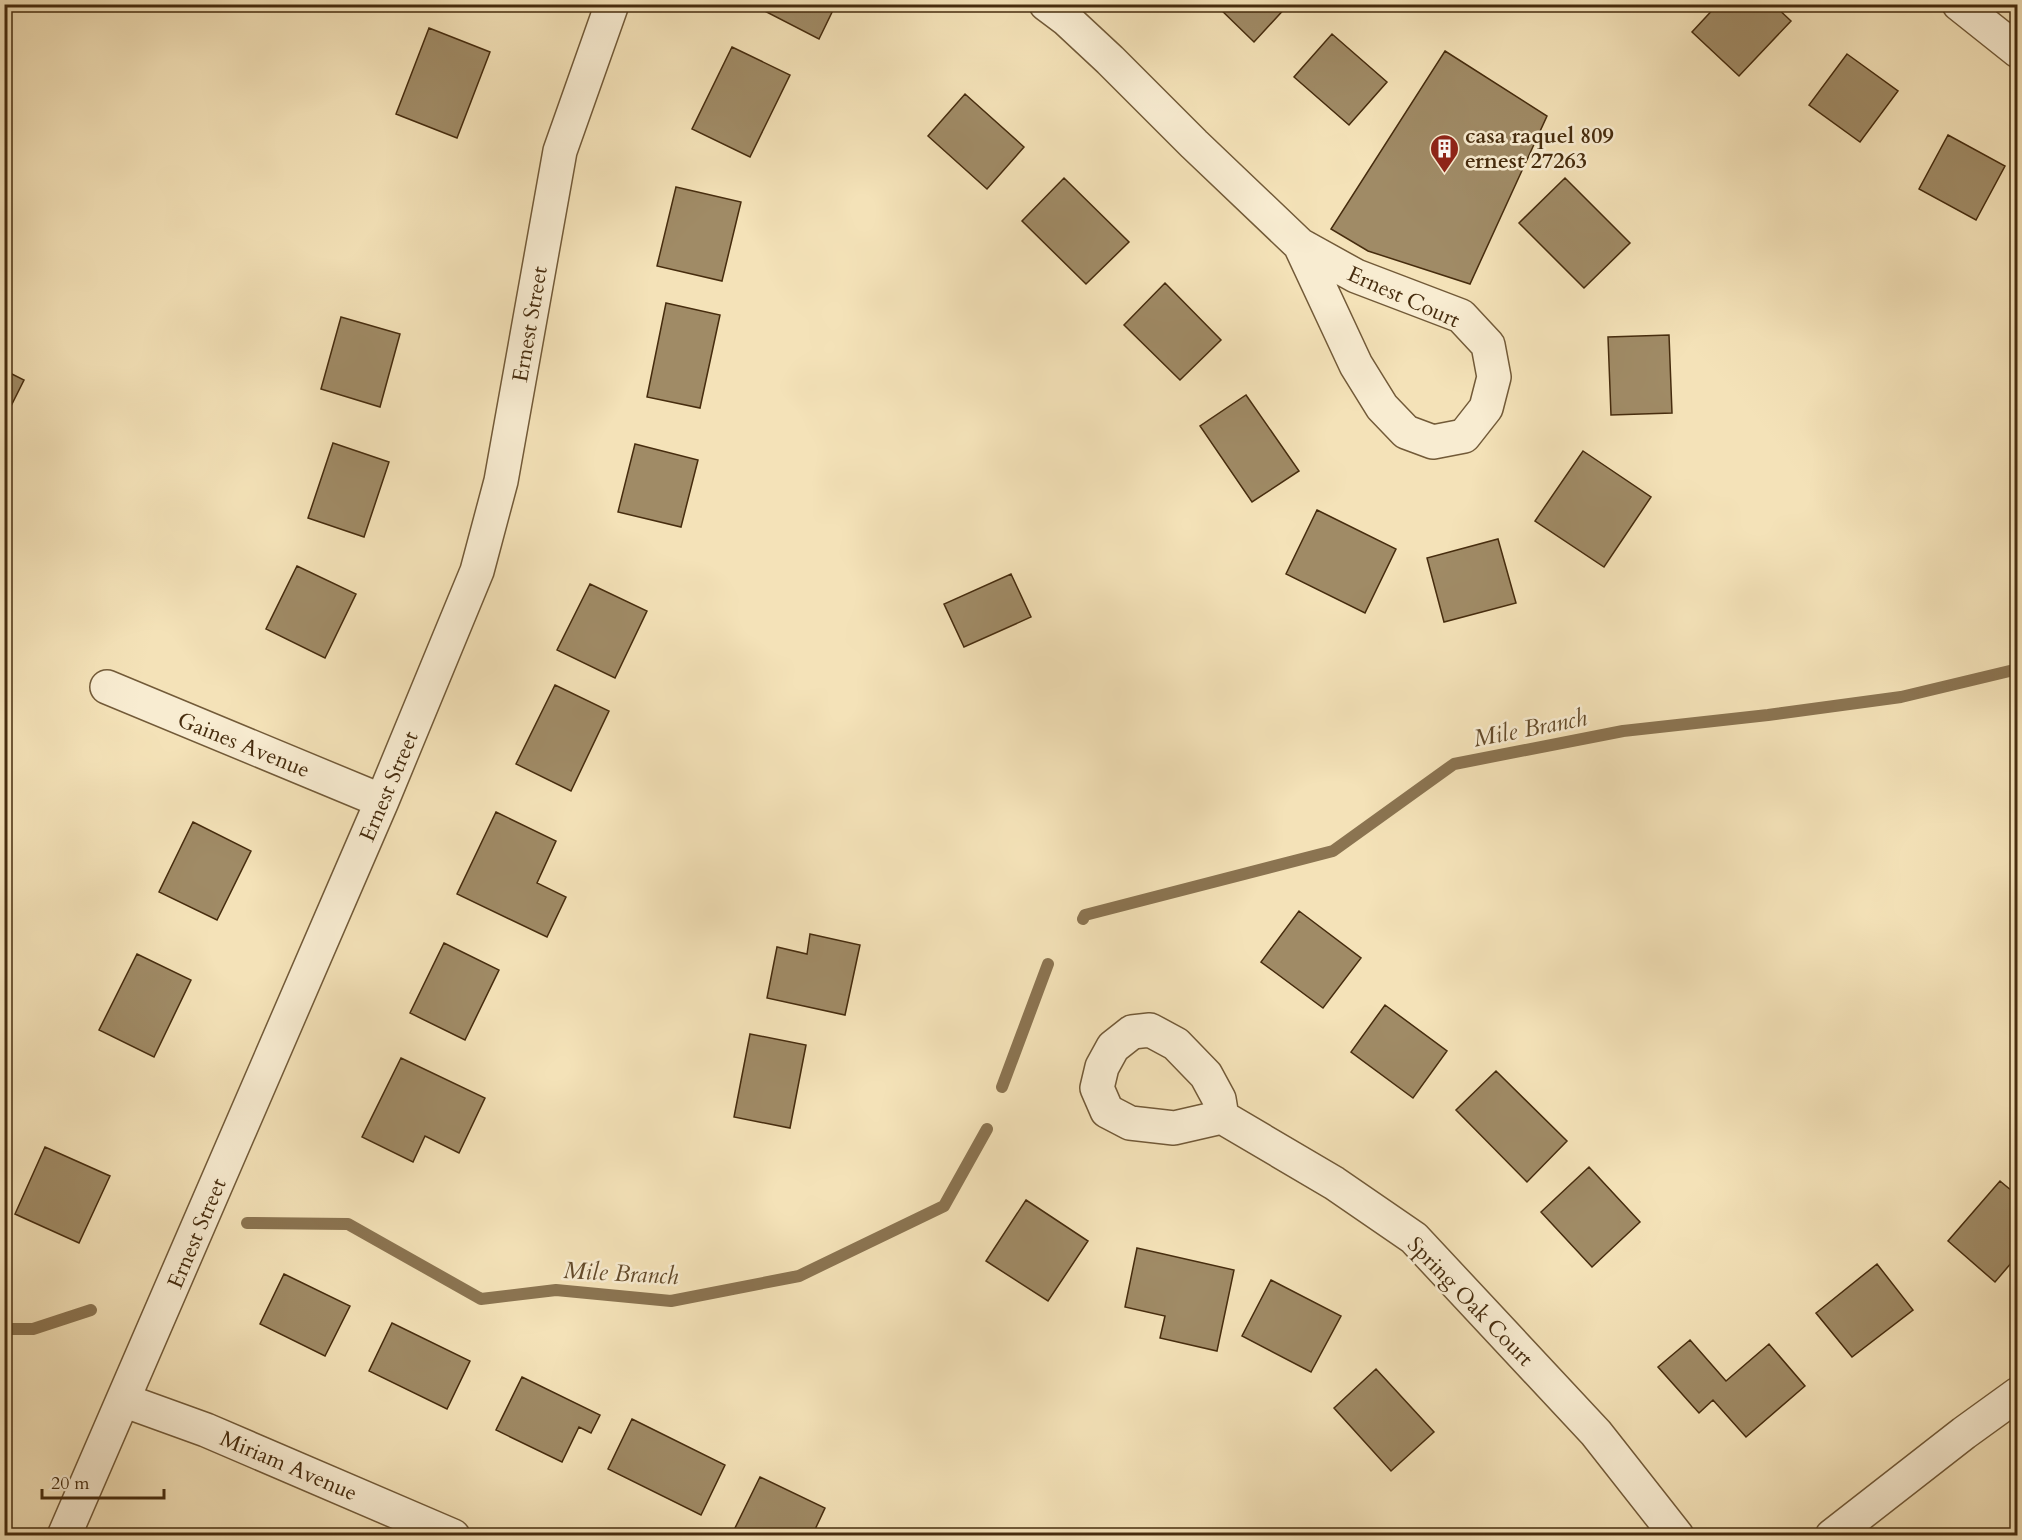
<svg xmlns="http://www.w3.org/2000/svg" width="2022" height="1540" font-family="Cardo,serif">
<rect width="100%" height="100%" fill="#f4e2b8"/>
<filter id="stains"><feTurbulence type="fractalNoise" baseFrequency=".00333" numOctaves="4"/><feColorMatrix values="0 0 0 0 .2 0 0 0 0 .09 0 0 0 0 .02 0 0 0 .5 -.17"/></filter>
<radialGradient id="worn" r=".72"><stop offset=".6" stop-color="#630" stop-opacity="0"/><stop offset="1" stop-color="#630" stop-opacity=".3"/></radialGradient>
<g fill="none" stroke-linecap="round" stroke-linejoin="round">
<path stroke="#8b7451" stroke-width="12" d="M1083 919 1085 915 1333 851 1454 764 1623 731 1768 715 1901 697 2018 669
M1002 1087 1048 964
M247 1223 348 1224 481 1299 556 1290 671 1301 799 1276 944 1206 987 1129
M4 1329H33L91 1310"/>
</g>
<path fill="#a08b66" stroke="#462c0e" stroke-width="1.5" d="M751 4H836L819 39Z
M1215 4H1289L1254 42Z
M1718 4H1773L1791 21 1739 76 1692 32Z
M429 28 490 52 457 138 396 114Z
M1332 34 1387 82 1349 125 1294 77Z
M732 47 790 75 750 157 692 129Z
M1445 51 1547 116 1470 284 1368 251 1331 229Z
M1847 54 1898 91 1860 142 1809 105Z
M965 94 1024 147 987 189 928 136Z
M1948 135 2005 166 1976 220 1919 189Z
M1064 178 1129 242 1086 284 1022 221Z
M1565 178 1630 243 1584 288 1519 223Z
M676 187 741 202 722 281 657 266Z
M1165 283 1221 340 1180 380 1124 325Z
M666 303 720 315 700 408 647 397Z
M341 317 400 334 380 407 321 389Z
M1669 335 1672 413 1611 415 1608 337Z
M4 370 24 380 4 420Z
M1246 395 1299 471 1252 502 1200 426Z
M333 443 389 462 364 537 308 518Z
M635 444 698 460 681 527 618 512Z
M1583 451 1651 497 1604 567 1535 521Z
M1317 510 1396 549 1365 613 1286 574Z
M1498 539 1516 603 1444 622 1427 558Z
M297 566 356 594 325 658 266 629Z
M1011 574 1031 617 964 647 944 604Z
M590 584 647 611 615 678 557 650Z
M555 685 609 711 571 791 516 764Z
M496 812 556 841 537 883 566 897 547 937 457 894Z
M193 822 251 851 217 920 159 892Z
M1299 911 1361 958 1323 1008 1261 962Z
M810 934 860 945 845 1015 767 998 777 947 807 954Z
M444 943 499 970 465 1040 410 1013Z
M137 954 191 980 154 1057 99 1030Z
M1385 1005 1447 1051 1413 1098 1351 1052Z
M750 1034 806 1045 790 1128 734 1117Z
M401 1058 485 1098 459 1153 425 1136 413 1162 362 1137Z
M1496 1071 1567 1141 1527 1182 1456 1110Z
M45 1147 110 1176 79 1243 15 1214Z
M1589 1167 1640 1222 1592 1267 1541 1212Z
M2000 1181 2018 1196V1255L1995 1282 1948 1241Z
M1026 1200 1088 1241 1048 1301 986 1261Z
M1137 1248 1234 1270 1217 1351 1160 1338 1165 1316 1125 1307Z
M1877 1264 1913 1310 1852 1357 1816 1313Z
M284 1274 350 1306 325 1356 260 1324Z
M1271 1280 1341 1316 1311 1372 1242 1336Z
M392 1323 470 1361 447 1409 369 1371Z
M1690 1340 1726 1381 1769 1344 1805 1386 1746 1437 1713 1400 1699 1413 1658 1367Z
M1376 1369 1434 1432 1391 1471 1334 1408Z
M522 1377 600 1415 591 1433 579 1427 562 1462 496 1430Z
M632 1419 725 1465 701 1515 608 1469Z
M760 1477 825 1508 812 1536H740L733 1532Z
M875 1529 888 1536H871Z"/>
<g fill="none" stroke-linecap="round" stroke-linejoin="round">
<defs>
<path id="minor" d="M1046 4 1066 19 1110 60 1194 144 1300 245 1356 276 1461 316 1488 345 1494 377 1486 408 1464 436 1433 442 1406 432 1382 407 1356 365 1300 245
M107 687 382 801
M1222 1117 1219 1099 1206 1075 1176 1044 1150 1030 1132 1032 1113 1047 1102 1067 1097 1088 1107 1111 1130 1123 1174 1128 1222 1117 1334 1183 1414 1238 1596 1433 1677 1536
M123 1400 206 1430 453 1536
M64 1536 382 801 477 571 501 481 560 151 612 4
M1832 1536 1964 1433 2018 1394"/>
<path id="tertiary" d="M1959 4 2018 51"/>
</defs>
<use href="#minor" stroke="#725a38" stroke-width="36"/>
<use href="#tertiary" stroke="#725a38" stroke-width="36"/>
<use href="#minor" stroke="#f8ecd1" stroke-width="33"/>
<use href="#tertiary" stroke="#f8ecd1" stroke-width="33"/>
</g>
<defs>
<symbol id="building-pin" viewBox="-11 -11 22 30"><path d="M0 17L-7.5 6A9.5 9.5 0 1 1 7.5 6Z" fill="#8f2418" stroke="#f8ecd1"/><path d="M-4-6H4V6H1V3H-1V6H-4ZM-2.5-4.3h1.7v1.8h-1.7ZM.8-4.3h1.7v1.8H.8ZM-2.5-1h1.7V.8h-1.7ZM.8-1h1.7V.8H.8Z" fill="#fff"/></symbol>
</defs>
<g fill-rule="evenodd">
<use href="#building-pin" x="1428" y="132" width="33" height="45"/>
</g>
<g text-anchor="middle" stroke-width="5" stroke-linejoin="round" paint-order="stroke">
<g font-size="22" font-weight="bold" fill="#462c0e" stroke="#f8ecd1" text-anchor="start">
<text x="1465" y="143">casa raquel 809<tspan x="1465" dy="25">ernest 27263</tspan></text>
</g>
<g font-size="22" fill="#462c0e" stroke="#f8ecd1">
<text transform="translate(1404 296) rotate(24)" y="8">Ernest Court</text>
<text transform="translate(529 324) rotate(-80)" y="8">Ernest Street</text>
<text transform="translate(244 744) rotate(22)" y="8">Gaines Avenue</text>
<text transform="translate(388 786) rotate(-67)" y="8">Ernest Street</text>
<text transform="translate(196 1233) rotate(-67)" y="8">Ernest Street</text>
<text transform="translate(1471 1301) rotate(46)" y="8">Spring Oak Court</text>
<text transform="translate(289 1465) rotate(23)" y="8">Miriam Avenue</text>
</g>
<g font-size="24" font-style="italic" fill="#634a2a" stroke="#f8ecd1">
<text transform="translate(1530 728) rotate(-11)" y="8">Mile Branch</text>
<text transform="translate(621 1273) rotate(3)" y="8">Mile Branch</text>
</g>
</g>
<rect width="2022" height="1540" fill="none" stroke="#f4e2b8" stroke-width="24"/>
<rect x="6" y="6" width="2010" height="1528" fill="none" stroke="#462c0e" stroke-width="3"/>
<rect x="12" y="12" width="1998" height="1516" fill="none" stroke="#462c0e" stroke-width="1.5"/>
<path d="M42 1489v9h122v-9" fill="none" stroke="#462c0e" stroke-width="3"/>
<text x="51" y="1489" font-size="18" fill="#462c0e" stroke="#f8ecd1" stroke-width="4.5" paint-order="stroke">20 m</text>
<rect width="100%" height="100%" filter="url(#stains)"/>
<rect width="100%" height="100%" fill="url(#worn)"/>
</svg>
